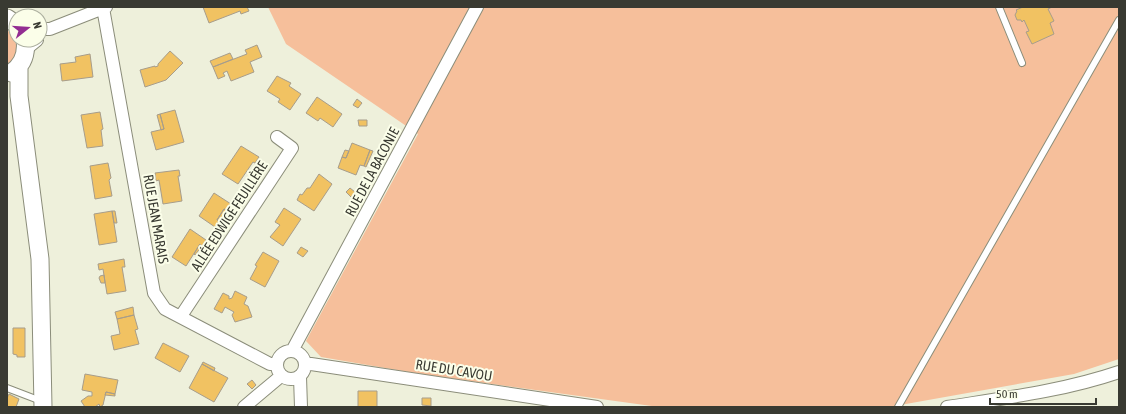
<svg xmlns="http://www.w3.org/2000/svg" width="1126" height="414" font-family="'Asap Condensed',sans-serif">
<rect width="100%" height="100%" fill="#eef0db"/>
<path fill="#f6bf9b" d="M268 7H1119V359L1074 374 889 407H659L426 375 321 357 306 341 418 134 286 44Z
M7 30C19 39 20 56 7 65Z"/>
<path fill="#f1c262" stroke="#a79d8b" d="M203 7H247L249 11 241 14 240 11 209 23Z
M1023 7H1052L1048 9 1054 21 1050 23 1054 34 1032 44 1026 32 1029 31 1024 20 1022 22 1021 20H1017L1015 15 1017 11 1016 10Z
M257 45 262 57 250 62 254 72 231 81 227 71 223 73 225 76 218 79 213 67 247 54 245 50Z
M170 51 183 63 166 80 145 87 140 70 155 66V67L158 66V64Z
M230 53 233 59 213 67 210 61Z
M90 54 93 77 62 81 60 64 76 62 75 57Z
M277 76 291 83 289 86 301 94 290 110 278 102 280 99 267 91Z
M317 97 342 114 333 127 320 118 318 121 306 113Z
M357 99 362 103 358 108 353 105Z
M175 110 184 142 156 150 151 132 164 129 160 114Z
M100 112 103 129 101 130 103 146 87 148 81 115Z
M160 114 164 129 161 130 157 115Z
M358 120H367V126H359Z
M352 143 370 150 364 166 360 165 356 175 338 168 342 157 346 158Z
M241 146 259 157 255 163 253 162 238 184 222 174Z
M345 150 349 151 346 158 342 157Z
M370 150 373 151 366 167 364 166Z
M108 163 111 178 109 180 112 196 95 199 90 166Z
M179 170 180 176H178L182 201 163 204 159 180 156 181 155 173Z
M319 174 332 184 314 211 297 200 300 194 302 195 307 188H310Z
M350 188 355 192 351 197 346 192Z
M214 193 231 204 227 210 224 209 217 220 219 221 215 227 199 216Z
M284 208 301 219 283 246 270 237 280 225 275 222Z
M224 209 227 210 219 221 217 220Z
M112 211H115L117 223H114Z
M112 211 117 242 99 245 94 214Z
M190 229 206 240 202 246 200 244 186 266 172 257Z
M200 244 202 246 195 255 194 254Z
M301 247 308 251 303 257 297 253Z
M263 252 279 261 265 287 250 279 257 266 255 265Z
M124 259 125 267H122L126 291 107 294 103 269 99 270 98 264Z
M104 275 105 283H101L99 278 100 276Z
M235 291 247 297 244 304 248 306 252 317 235 322 232 315 234 312 225 307 222 313 214 309 223 293 229 296V299L232 298Z
M133 307 134 315 117 319 115 312Z
M134 315 138 329 135 330 139 344 114 350 111 336 120 334 117 319Z
M13 328H25V357H17V355L13 354Z
M163 343 189 356 180 372 155 358Z
M203 362 215 368 214 371 202 364Z
M202 364 228 378 214 402 189 388Z
M85 374 118 380 115 394 106 392 103 405 100 407 99 404 95 407H85L81 401 88 396H92V392L82 390Z
M252 380 256 385 252 389 247 384Z
M358 391H377V407H358Z
M106 392 115 394V396L105 395Z
M9 394 19 399 16 407H7V398Z
M422 398H431V406L422 405Z"/>
<g fill="none" stroke-linecap="round" stroke-linejoin="round">
<defs>
<path id="service" d="M999 7 1022 63
M7 388 41 401
M898 407 1119 20"/>
<path id="minor" d="M103 8 154 293 165 309 270 364H277
M40 29H50L106 7
M26 49 37 40
M181 316 292 148 277 137
M277 365a14 14 0 1 1 28 0a14 14 0 1 1-28 0Z
M292 351 477 7
M305 365 311 364 597 407
M300 377 301 407
M244 407 281 376
M947 407C1005 398 1063 391 1119 372"/>
<path id="secondary" d="M7 18 16 24
M19 67V96L40 259 43 407
M11 73C23 65 27 54 25 40"/>
</defs>
<use href="#service" stroke="#8b8d7a" stroke-width="8"/>
<use href="#minor" stroke="#8b8d7a" stroke-width="14"/>
<use href="#secondary" stroke="#8b8d7a" stroke-width="19"/>
<use href="#service" stroke="#fff" stroke-width="6"/>
<use href="#minor" stroke="#fff" stroke-width="12"/>
<use href="#secondary" stroke="#fff" stroke-width="17"/>
</g>
<g text-anchor="middle" stroke-width="4" stroke-linejoin="round" paint-order="stroke">
<g font-size="14" fill="#393a32" stroke="#fbfee9">
<text transform="translate(372 172) rotate(-62)" y="5">RUE DE LA BACONIE</text>
<text transform="translate(229 216) rotate(-57)" y="5">ALLÉE EDWIGE FEUILLÈRE</text>
<text transform="translate(156 219) rotate(80)" y="5">RUE JEAN MARAIS</text>
<text transform="translate(454 370) rotate(9)" y="5">RUE DU CAVOU</text>
</g>
</g>
<rect width="1126" height="414" fill="none" stroke="#393a32" stroke-width="16"/>
<g transform="translate(28 28) rotate(73)"><circle r="19" fill="#fbfee9" stroke="#adb0a0"/>
<path d="M0-3L7 15L0 10L-7 15Z" fill="#932d92"/>
<text y="-6" font-size="11" font-weight="bold" text-anchor="middle" fill="#393a32">N</text>
</g>
<path d="M990 398v6h106v-6" fill="none" stroke="#393a32" stroke-width="2"/>
<text x="996" y="398" font-size="12" fill="#393a32" stroke="#fbfee9" stroke-width="3" paint-order="stroke">50 m</text>
</svg>
